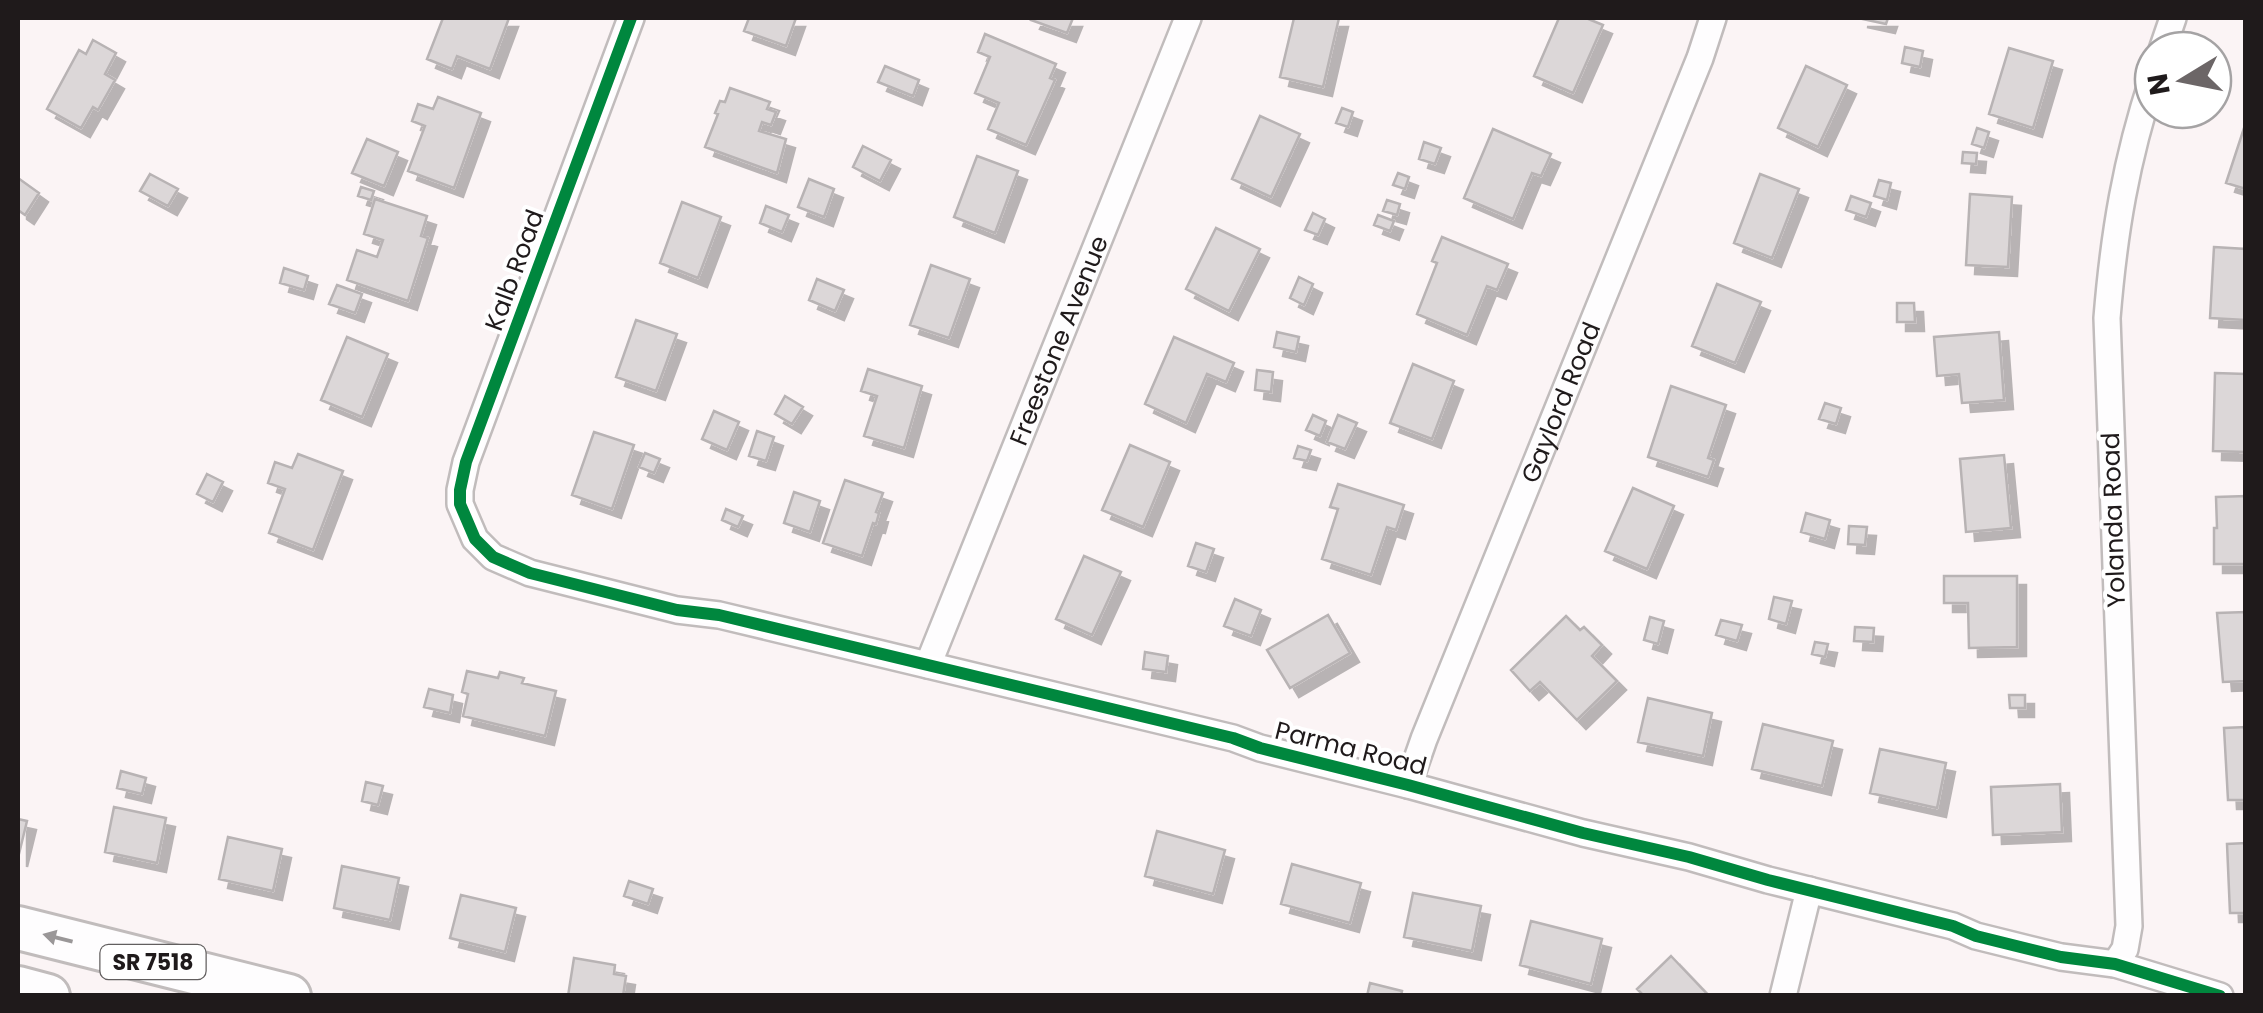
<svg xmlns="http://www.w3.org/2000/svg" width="2263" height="1013" font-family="Poppins,sans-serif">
<defs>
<filter id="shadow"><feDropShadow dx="9" dy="9" stdDeviation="0" flood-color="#0004"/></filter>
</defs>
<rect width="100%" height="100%" fill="#fbf4f5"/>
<path fill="#dcd7d8" stroke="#b8b3b4" stroke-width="2.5" filter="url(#shadow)" d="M443 18H509L490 69 457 56 452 69 427 59Z
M749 18H796L786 46 744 31Z
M1032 18H1073L1067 33 1031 20Z
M1294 18H1339L1323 87 1280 77Z
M1559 18H1586L1603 25 1573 93 1534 76Z
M1858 18H1888L1886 24Z
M985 34 1056 64 1050 78 1055 80 1026 145 988 129 999 103 975 93 990 57 978 52Z
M93 40 116 53 105 74 115 80 98 110 93 107 81 128 47 109 79 50 86 54Z
M1905 47 1923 51 1920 67 1902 63Z
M2009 48 2053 61 2033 128 1989 114Z
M885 66 919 80 913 96 878 82Z
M1806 66 1847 85 1818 147 1778 128Z
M730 88 770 102 767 109 776 112 771 125 762 122 759 131 786 139 777 173 705 147 718 114 715 113 720 101 725 102Z
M438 97 481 113 454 188 408 171 425 126 412 121 418 104 433 109Z
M1342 108 1353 112 1348 127 1336 123Z
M1260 116 1300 134 1271 197 1232 179Z
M2246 122V189L2226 183Z
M1977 128 1989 132 1984 148 1972 144Z
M1493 129 1551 154 1541 176 1532 173 1513 219 1464 198Z
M367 139 398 152 384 186 352 173Z
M1424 142 1441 148 1435 164 1419 159Z
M863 146 891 160 880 181 853 167Z
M1963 152 1977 153 1976 164 1962 163Z
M977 156 1018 171 995 233 954 217Z
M1398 173 1409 177 1405 189 1393 185Z
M150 174 178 189 168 206 140 191Z
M1760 174 1799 189 1772 258 1734 243Z
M18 178 39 193 25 215 18 210Z
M809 179 834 189 824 217 798 207Z
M1879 180 1891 183 1887 200 1874 196Z
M361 187 374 191 371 200 358 196Z
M1970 194 2012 197 2008 267 1966 265Z
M1851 196 1871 203 1866 217 1846 210Z
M375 199 427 216 421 236 428 238 408 301 347 280 357 250 377 257 383 240 364 234Z
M1387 200 1400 204 1397 215 1383 211Z
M682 202 721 217 698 278 660 263Z
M766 206 789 215 782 232 760 223Z
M1313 213 1325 219 1318 235 1305 230Z
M1378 215 1394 221 1390 231 1374 225Z
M1216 228 1260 249 1229 311 1186 289Z
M1442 237 1508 264 1497 290 1487 286 1467 335 1417 314 1437 263 1432 261Z
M2214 247 2246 249V320L2210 318Z
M931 265 970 279 949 338 910 325Z
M284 268 308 276 304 290 280 283Z
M1299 277 1313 284 1304 305 1290 298Z
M817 279 844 290 835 311 809 300Z
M1717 284 1761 302 1735 363 1692 346Z
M337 285 362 294 355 313 329 304Z
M1897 303H1914L1915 322H1897Z
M636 320 677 334 656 391 616 377Z
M1277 332 1299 337 1296 352 1274 347Z
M1999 332 2004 400 1962 403 1959 374 1937 376 1934 337Z
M347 337 388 354 362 417 321 400Z
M1174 337 1234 363 1226 382 1207 374 1186 423 1145 404Z
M1413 364 1454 381 1432 439 1390 423Z
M868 369 922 386 904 448 864 436 877 396 861 391Z
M1257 370 1273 372 1271 392 1255 390Z
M2215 373 2246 374V452L2213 451Z
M1671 386 1726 405 1708 458 1714 460 1708 477 1648 457Z
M785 396 803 407 792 424 775 414Z
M1825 403 1841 408 1836 424 1819 419Z
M714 411 739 422 727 450 702 439Z
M1313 415 1326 421 1320 436 1306 430Z
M1338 415 1357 423 1345 449 1327 442Z
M757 431 774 437 766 461 749 456Z
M594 432 634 445 612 509 572 495Z
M1130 445 1170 462 1143 527 1102 510Z
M1298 446 1311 450 1307 461 1294 458Z
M645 453 660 459 654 473 639 467Z
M298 454 343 471 313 550 269 533 285 489 268 483 275 462 292 468Z
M2004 455 2011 528 1966 532 1960 459Z
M207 474 223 482 213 502 197 494Z
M845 480 883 493 876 512 879 513 876 524 873 523 862 556 823 543Z
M1338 484 1404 505 1396 530 1387 527 1371 575 1322 559 1338 509 1330 507Z
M1633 488 1674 506 1647 569 1605 551Z
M794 492 820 501 810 532 784 523Z
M2246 496V564H2214V528H2217L2216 497Z
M726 509 743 516 738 527 722 520Z
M1806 513 1830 520 1825 539 1801 532Z
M1849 526 1867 527 1865 545 1848 544Z
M1196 543 1214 549 1206 572 1188 566Z
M1084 556 1121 572 1092 635 1056 619Z
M1944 576H2017V647L1969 648 1968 603H1944Z
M1774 597 1792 601 1786 624 1769 619Z
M1235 599 1261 610 1251 636 1224 626Z
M2246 612V681L2223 682 2217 613Z
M1328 615 1350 653 1290 688 1267 650Z
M1566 616 1580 630 1584 627 1602 645 1592 656 1617 681 1577 720 1540 682 1530 691 1511 670Z
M1650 617 1664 621 1658 644 1644 640Z
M1721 620 1742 625 1737 641 1716 635Z
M1855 627 1874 628 1873 642 1854 641Z
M1815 642 1828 644 1825 657 1812 654Z
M1145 652 1168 656 1166 672 1143 669Z
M467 671 498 678 500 672 524 678 522 683 556 691 545 736 463 716 468 694 462 692Z
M429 689 453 695 450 713 424 707Z
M2009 695H2025V708H2010Z
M1648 698 1712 713 1703 756 1638 742Z
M1763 724 1833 741 1822 786 1752 769Z
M2246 727V800H2228L2224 728Z
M1880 749 1946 763 1937 808 1870 793Z
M121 771 146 778 142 794 117 788Z
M366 782 383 786 378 805 362 801Z
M2060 784 2062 832 1993 835 1991 787Z
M114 807 166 818 157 863 105 852Z
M18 819 27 821 18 858Z
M1157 831 1225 850 1213 894 1145 876Z
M228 837 282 849 273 891 219 879Z
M2246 843V913H2230L2227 844Z
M1292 864 1361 883 1350 923 1281 904Z
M342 866 399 878 390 920 334 908Z
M629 881 653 889 648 904 624 896Z
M1413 893 1481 906 1472 951 1404 937Z
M461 895 516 908 505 952 450 938Z
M1531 921 1602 939 1591 984 1520 965Z
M1671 956 1709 996H1644L1637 989Z
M574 958 615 965 614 974 626 976 623 996H568Z
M1370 983 1402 991 1401 996H1367Z"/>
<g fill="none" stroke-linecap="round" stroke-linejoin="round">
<defs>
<g id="minor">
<path d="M631 18 466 462 460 490V504L475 539 493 557 530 573 677 610 719 615 1233 738 1260 748 1408 785 1583 833 1689 857 1768 880 1953 926 1976 936 2061 957 2115 964 2220 996"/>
<path d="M2162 50 2173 18"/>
<path id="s1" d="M928 665 1188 18"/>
<path id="s2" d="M1408 785 1424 739 1700 58 1713 18"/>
<path d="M2115 964 2125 949 2129 926 2107 318C2114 232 2126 160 2153 78"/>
<path d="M1783 996 1809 890"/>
</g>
<path id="trunk" d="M18 928 289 996
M18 988 48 996"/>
</defs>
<use href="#minor" stroke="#c1bcbc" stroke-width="30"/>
<use href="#trunk" stroke="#c1bcbc" stroke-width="48"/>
<use href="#minor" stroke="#fefdfe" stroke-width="25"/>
<use href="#trunk" stroke="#fefdfe" stroke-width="42"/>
<defs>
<path id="cycleway" d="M631 18 466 462 460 490V504L475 539 493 557 530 573 677 610 719 615 1233 738 1260 748 1408 785 1583 833 1689 857 1768 880 1953 926 1976 936 2061 957 2115 964 2220 996"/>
</defs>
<use href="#cycleway" stroke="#fff" stroke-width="19"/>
<use href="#cycleway" stroke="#00873e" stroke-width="12"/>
</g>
<defs><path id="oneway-solid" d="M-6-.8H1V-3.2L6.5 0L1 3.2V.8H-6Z" transform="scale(2.5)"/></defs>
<use fill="#9a9798" href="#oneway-solid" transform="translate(58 938) rotate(-166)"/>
<g text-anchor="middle" stroke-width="8" stroke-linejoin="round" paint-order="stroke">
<rect fill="#fff" stroke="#625f5f" stroke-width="2.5" x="100.5" y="945" width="105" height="34" rx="8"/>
<g font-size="22" font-weight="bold" fill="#1f1a1b">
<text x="153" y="970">SR 7518</text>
</g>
<g font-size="25" fill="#1f1a1b" stroke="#fff">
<text transform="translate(514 270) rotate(-70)" y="9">Kalb Road</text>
<text dy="9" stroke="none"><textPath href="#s1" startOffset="350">Freestone Avenue</textPath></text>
<text dy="9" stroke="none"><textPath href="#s2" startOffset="412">Gaylord Road</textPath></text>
<text transform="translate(2113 520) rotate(-92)" y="9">Yolanda Road</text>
<text transform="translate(1351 748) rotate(14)" y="9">Parma Road</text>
</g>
</g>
<rect width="2263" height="1013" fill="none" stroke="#1f1a1b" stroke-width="40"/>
<g transform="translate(2183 80) rotate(260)"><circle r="48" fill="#ffffff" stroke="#a5a3a4" stroke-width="2.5"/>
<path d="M0-8L18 38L0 25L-18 38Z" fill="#6c6667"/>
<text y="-15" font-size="28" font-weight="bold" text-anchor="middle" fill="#1f1a1b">N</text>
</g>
</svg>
